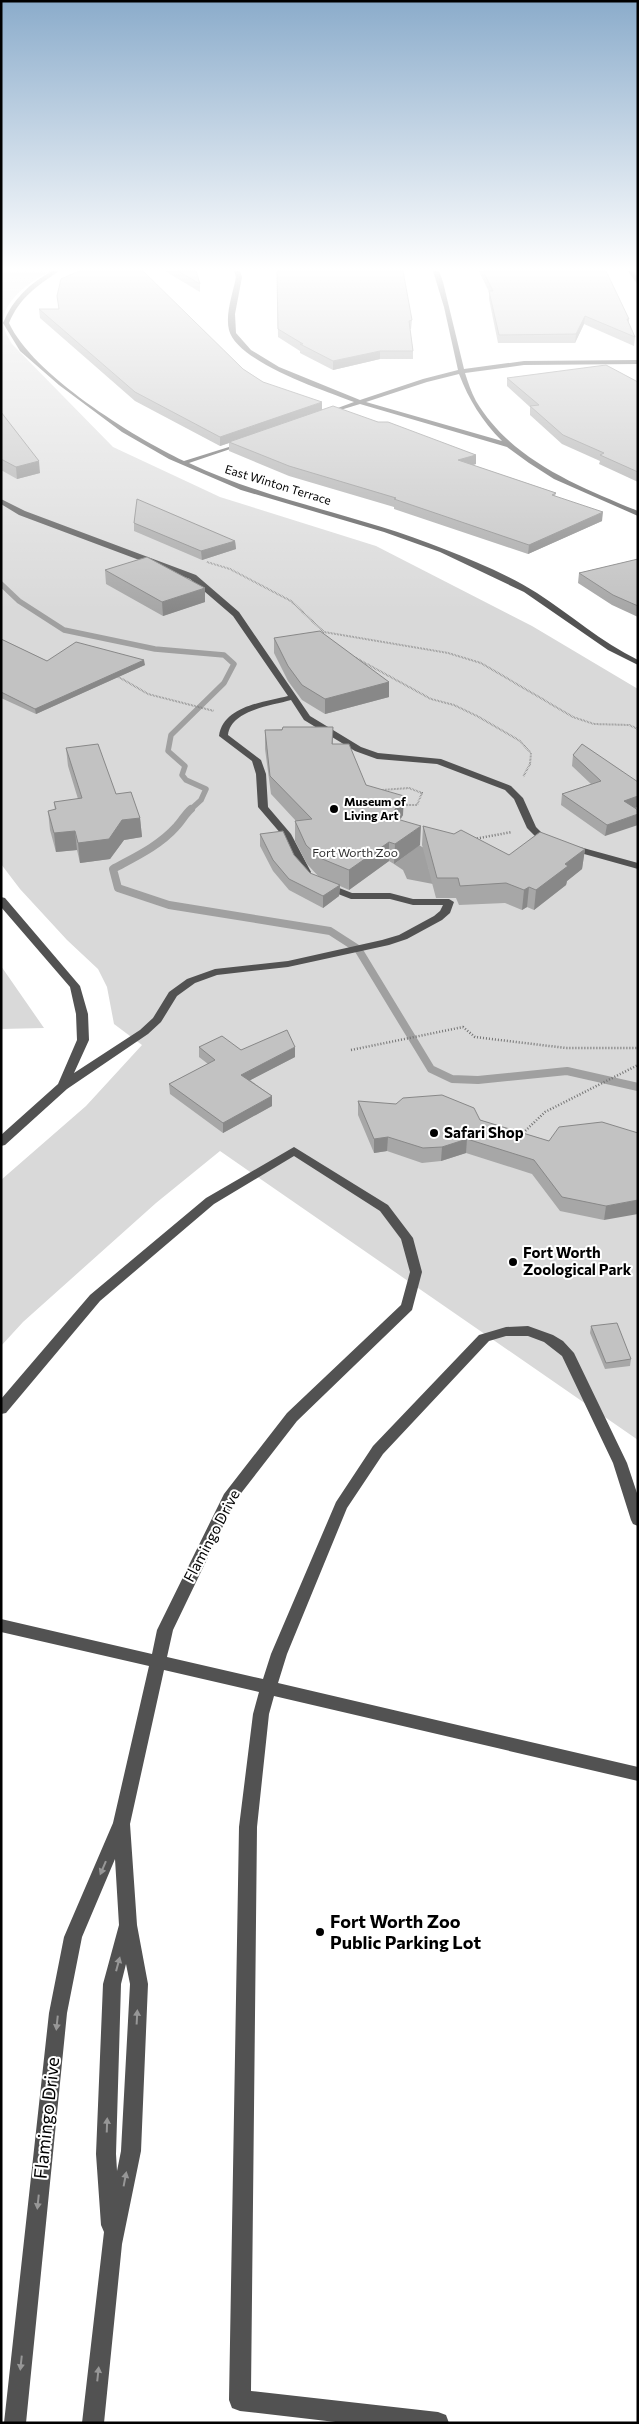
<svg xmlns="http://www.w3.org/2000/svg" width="639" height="2424" font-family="Commissioner,sans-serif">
<rect width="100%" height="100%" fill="#fff"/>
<path fill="#d9d9d9" d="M1 271H52C33 279 7 297 3 319 2 328 8 337 12 344L113 447 220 497 376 546 532 626 638 689V1440L220 1151 156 1203 23 1322 1 1346V1180L86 1106 142 1045 114 1024 107 987 98 969 67 940 20 889 1 864Z
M1 966 44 1028 1 1029Z"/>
<path fill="#a0a0a0" d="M415 843 444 859 428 868 433 871V884L407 879 403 870 394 864 410 852Z"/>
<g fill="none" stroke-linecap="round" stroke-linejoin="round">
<path stroke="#a0a0a0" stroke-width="5.5" d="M1 584 19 601 64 630 155 649 224 655 234 664 224 683 171 735 168 751 185 766 182 775 186 780 206 789 201 800 190 810"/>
<path stroke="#a0a0a0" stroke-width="8" d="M191 809C185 814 182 821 176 827 159 846 135 857 113 869L118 888 169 905 330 931 358 949 431 1069 452 1079 478 1080 567 1071 638 1087"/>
<path stroke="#747474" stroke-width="2" stroke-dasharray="0.5 1" stroke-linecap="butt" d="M207 562 230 569 291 601 324 632 448 653 481 663 573 717 594 724 629 725 638 729
M356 658 431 699 454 705 479 717 520 741 531 753 530 764 523 777
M115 675 148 694 214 711
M409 788 422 793 417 805H395L380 798 379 793 382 790Z"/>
<path stroke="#747474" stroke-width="2.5" stroke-dasharray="1 2" stroke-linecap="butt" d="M474 839 512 832
M351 1050 463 1027 475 1037 566 1048H638
M521 1135 545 1112 638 1065"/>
<path fill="#525252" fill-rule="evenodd" d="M52 271H59C37 286 20 297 9 323 32 374 133 437 184 461L248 441V443L189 463C271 502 361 515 444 549 475 561 508 575 537 593 571 615 601 642 638 660V665L608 650 524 592 440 552 384 532 241 490 169 459 122 432 59 385 20 351 3 323C13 299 29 284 52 271Z
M234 271H240L242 277 235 314 236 333 251 350 279 367 360 400 423 379 458 370 444 307 433 271H439L443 282 464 369 524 361 638 360V364L524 365 465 373C468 382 471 392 476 401 511 460 578 486 638 511V516L554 479 529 463 507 447 360 404 324 415V413L354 402C325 391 237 362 229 330 225 314 233 293 236 277ZM459 374C469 400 482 421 502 441L366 402 427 382Z
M628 271H633L638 278V285Z
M1 499 25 511 196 575 239 612 310 716 361 747 378 753 441 759 511 786 523 798 536 827 547 838 638 863V869L541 842 527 828 514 799 505 790 437 764 377 759 355 751 304 720 291 700C270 706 231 710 228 735L261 760 266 774 268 807 291 834 311 872 310 874H302L282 835 258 807 256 774 252 761 219 736C223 706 264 702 288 696L233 616 190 579 19 515 1 504Z
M324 882 352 893H390L413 899H449L454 902 450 913 442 920 407 939 389 945 288 967 217 975 195 983 177 996 161 1022 148 1034 67 1089 5 1145 1 1146V1135L58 1084 77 1040 76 1014 70 987 1 907V897L5 898 80 986 88 1014 89 1040 74 1073 140 1030 153 1018 169 992 187 979 215 969 288 961 382 940 399 935 434 916 440 911 443 905H413L390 899H351L320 887V883Z
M294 1147 388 1205 413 1238 422 1272 412 1310 297 1421 235 1501 173 1630 167 1657 263 1679 271 1654 336 1502 373 1446 479 1335 506 1327 528 1326 553 1335 563 1341 574 1353 627 1463 638 1496V1526L633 1524 631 1520 613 1463 562 1356 544 1342 528 1336H506L489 1341 383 1454 347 1508 287 1654 278 1683 638 1767V1781L274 1696 269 1714 257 1827 251 2391 438 2412 446 2415 449 2423H344L240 2411 232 2408 229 2400 239 1827 253 1714 259 1692 164 1670 130 1824 137 1925 148 1984 141 2151 122 2244 104 2423H82L104 2232 101 2225 96 2154 103 1984 119 1925 115 1859 82 1937 67 2013 26 2423H4L49 2013 64 1937 113 1823 149 1666 1 1632V1619L152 1654 157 1630 224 1494 287 1413 401 1305 410 1272 401 1239 380 1211 294 1156 214 1204 100 1301 6 1413 1 1414V1399L90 1295 206 1198ZM126 1964 130 1984 121 2151 117 2171 116 2154 121 1984Z"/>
</g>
<path fill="#a7a7a7" d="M165 271H196L200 284V292Z
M277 271 412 320 411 329H410L413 351V359H380L333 370 300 353V351L278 337Z
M479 271H606L629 319V324L635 337 634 346 584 324 575 343H498L489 299V292Z
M57 296 243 369 263 382 322 410 378 422 476 455V464L473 465 556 493 555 496 602 521 528 554 394 509V507L289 476 229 451V443L220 446 135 401 40 318 39 309H59Z
M507 378 638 382V482L599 464 600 461 562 444 530 415V407L507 386Z
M1 412 40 473 17 479 1 470Z
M134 523 235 541 236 549 202 560 134 531Z
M638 559V617L612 605 578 583 579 573Z
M105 570 205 602 163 616 106 584Z
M274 638 389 682V697L325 714 302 700 288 681 274 653Z
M1 639 47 661 145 665 36 714 1 698Z
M333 727V744L366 785 403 815 400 820 420 845 394 864 389 861 349 890 340 886 339 896 323 908 289 890 273 871 260 846V834L294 855 310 873 319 877 307 864 295 841V821H296L271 794 265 749V730Z
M66 748 140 818 142 837 124 840 110 859 80 863 77 850 56 852 50 830 48 811 55 810 54 802 78 799 68 766Z
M573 755 638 782V807L634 808 605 836 561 805 562 794 591 784 572 766Z
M423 826 509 855 585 849 582 869 567 881 566 885 534 910 527 907 522 910 505 903 459 905 456 898H436L422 845Z
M199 1047 241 1050 295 1057 250 1080 272 1096V1106L223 1133 170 1094 169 1084 208 1064 199 1057Z
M358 1101 480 1120 549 1141 638 1133 604 1220 560 1211 532 1174 466 1153 441 1161 422 1163 387 1151 374 1153 358 1115Z
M591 1326 631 1359 630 1366 605 1369 590 1333Z"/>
<path fill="#888" d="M585 316 584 324 575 343 576 334Z
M380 351V359L333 370V361Z
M322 402V411L229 442V443L220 446V437Z
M476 455V464L457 469 458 460Z
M39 461 40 473 17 479 16 467Z
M603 512 602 521 528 554 529 545Z
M235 541 236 549 202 560 201 551Z
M205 588V602L163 616 162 602Z
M144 660 145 665 36 714 35 709Z
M389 682V697L325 714V699Z
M404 796 403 815 390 836V817Z
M638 796V807L622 812 624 801Z
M638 814V825L605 836 607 825Z
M140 818 142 837 124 840 110 859 80 863 78 843 122 820Z
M421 826 420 845 394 864 395 844Z
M75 831 77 850 56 852 54 833Z
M389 842V861L349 890V870Z
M585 849 582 869 567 881 566 885 534 910 536 890 565 864Z
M340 885 339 896 323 908V896Z
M529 887 527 907 522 910 524 890Z
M295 1047V1057L241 1085V1075Z
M272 1096V1106L223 1133V1123Z
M388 1137 387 1151 374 1153V1139Z
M467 1139 466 1153 441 1161 442 1147Z
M638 1200V1214L604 1220 606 1206Z"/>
<path fill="#c2c2c2" stroke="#888" d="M79 271H143L243 369 263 382 322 402 220 437 135 392 39 309H59L57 296 61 279Z
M178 271H196L200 284Z
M277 271H403L412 320 409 321 413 351H380L333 361 300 344H303L278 329Z
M483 271H606L629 319H627L635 337 585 316 576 334 499 335 489 291H493Z
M606 365 638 382V472L600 455 604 453 563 435 530 406 539 405 507 378Z
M333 406 378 422H388L476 455 458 460 556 493 552 495 603 512 529 545 394 499 396 498 289 466 229 442Z
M1 412 39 461 16 467 1 459Z
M137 499 235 541 201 551 134 523Z
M147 557 205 588 162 602 105 570Z
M638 559V606L613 595 579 573Z
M320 631 389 682 325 699 302 685 288 666 274 638Z
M1 639 47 661 76 642 144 660 35 709 1 692Z
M283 727H333L332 744H349L366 785 404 796 390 817 421 826 395 844 389 842 349 870 320 858 306 845 295 821 312 819 270 776 265 730H282Z
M98 744 116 794 131 792 140 818 122 820 109 839 78 843 75 831 54 833 48 811 56 809 54 802 82 798 66 748Z
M582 744 638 782V796L624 801 638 810V814L607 825 562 794 601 781 573 755Z
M423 826 454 834 461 830 509 855 540 832 585 849 565 864 568 866 536 890 529 887 524 890 506 883 460 886 458 878H437Z
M283 831 294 855 310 873 340 885 323 896 289 879 273 860 260 834Z
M287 1030 295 1047 241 1075 272 1096 223 1123 169 1084 215 1060 199 1047 222 1036 241 1050Z
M442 1095 474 1108 480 1120 549 1141 559 1127 602 1122 638 1133V1200L606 1206 562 1197 534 1160 467 1139 442 1147 423 1148 388 1137 374 1139 358 1101 396 1104 403 1098Z
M617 1323 631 1359 606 1363 591 1326Z"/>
<defs><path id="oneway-solid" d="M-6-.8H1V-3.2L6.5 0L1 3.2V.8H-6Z" transform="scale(1.25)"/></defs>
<g fill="#979797">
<use href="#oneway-solid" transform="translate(103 1868) rotate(113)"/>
<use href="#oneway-solid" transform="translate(118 1964) rotate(-75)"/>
<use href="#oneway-solid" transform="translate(137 2017) rotate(-87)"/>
<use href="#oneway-solid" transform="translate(57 2023) rotate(96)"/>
<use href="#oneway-solid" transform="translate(107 2125) rotate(-88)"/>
<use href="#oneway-solid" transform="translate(125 2179) rotate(-79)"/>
<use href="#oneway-solid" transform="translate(38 2202) rotate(96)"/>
<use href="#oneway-solid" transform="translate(21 2363) rotate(96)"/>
<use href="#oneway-solid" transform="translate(98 2374) rotate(-84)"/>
</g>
<linearGradient id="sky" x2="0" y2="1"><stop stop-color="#8baccb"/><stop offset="0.44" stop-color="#fff"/><stop offset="1" stop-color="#fff" stop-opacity="0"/></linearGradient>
<rect width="639" height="611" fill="url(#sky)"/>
<g fill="#000" stroke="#fff" stroke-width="2">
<circle cx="334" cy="809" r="5"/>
<circle cx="434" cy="1133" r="5"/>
<circle cx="513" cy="1262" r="5"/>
<circle cx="320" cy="1932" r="5"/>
</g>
<g text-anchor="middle" stroke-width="4" stroke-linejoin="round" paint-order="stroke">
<g font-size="12" fill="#000" stroke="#fff">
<text transform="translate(278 485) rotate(17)" y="4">East Winton Terrace</text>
</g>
<g font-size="12" font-weight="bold" fill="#000" stroke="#fff" text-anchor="start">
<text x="344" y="806">Museum of<tspan x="344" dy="14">Living Art</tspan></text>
</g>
<g font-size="12" fill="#303030" stroke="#fff">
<text x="355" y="857">Fort Worth Zoo</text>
</g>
<g font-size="15" font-weight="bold" fill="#000" stroke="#fff" text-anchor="start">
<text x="444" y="1138">Safari Shop</text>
<text x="523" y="1258">Fort Worth<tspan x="523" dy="17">Zoological Park</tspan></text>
</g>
<g font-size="15" fill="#000" stroke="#fff">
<text transform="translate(212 1536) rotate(-62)" y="5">Flamingo Drive</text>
</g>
<g font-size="18" font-weight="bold" fill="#000" stroke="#fff" text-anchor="start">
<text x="330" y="1928">Fort Worth Zoo<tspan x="330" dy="21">Public Parking Lot</tspan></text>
</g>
<g font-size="18" fill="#000" stroke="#fff">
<text transform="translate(47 2118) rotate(-84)" y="6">Flamingo Drive</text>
</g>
</g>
<rect width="639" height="2424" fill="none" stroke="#000000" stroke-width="5"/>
</svg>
